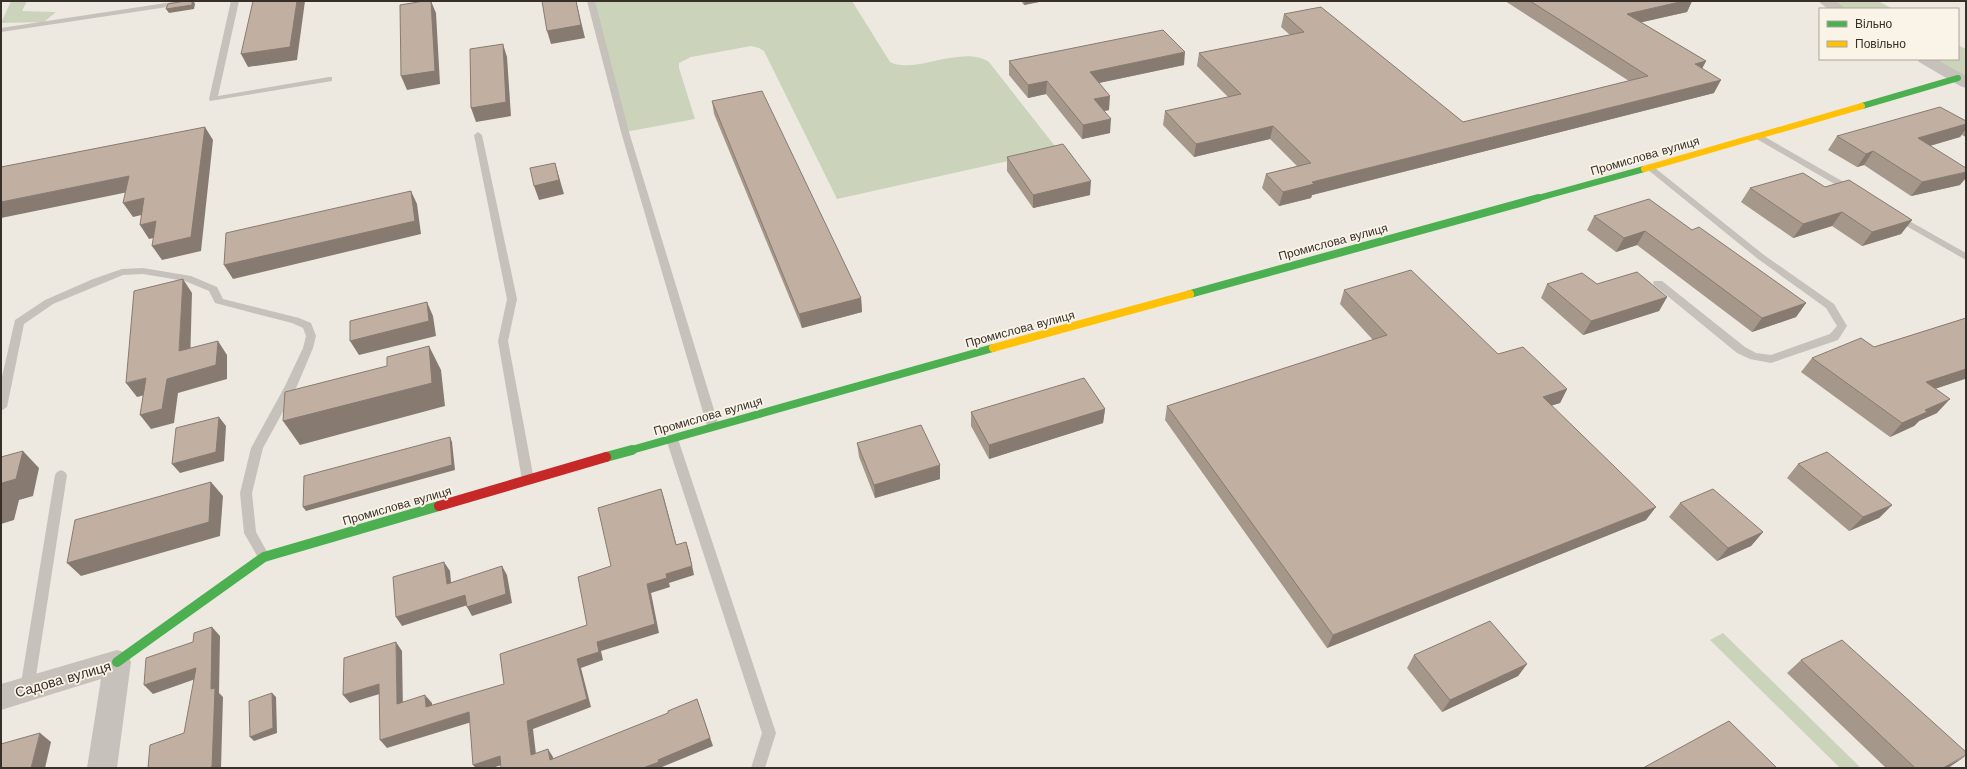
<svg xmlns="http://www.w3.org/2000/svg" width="1967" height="769" font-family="'Work Sans',sans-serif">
<rect width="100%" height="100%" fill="#ede9e1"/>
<path fill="#cbd4ba" d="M11 1H27L22 11 56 12 44 22 1 23Z
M591 1H852L890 62C914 75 962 44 989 62L1058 150 837 199 764 51 759 48 751 46 691 57 679 63V68L695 119 625 132Z
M1825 1H1878L1893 9H1839Z
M1958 45 1966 49V83L1925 59H1958Z
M1723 633 1861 768H1840L1710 640Z"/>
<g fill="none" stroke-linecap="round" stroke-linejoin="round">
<path fill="#c6c1ba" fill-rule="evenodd" d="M179 1H198L194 3 1 32V28Z
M231 1H239L218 96 329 77H332V81L210 101 209 99Z
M587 1H595L629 132 719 426 717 429H709L707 426 621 132Z
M478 132 482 135 517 299 508 341 534 480 532 483H524L522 480 498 341 507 299 474 135Z
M1758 133 1856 189 1858 191 1856 193H1850L1755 138V134Z
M1650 164 1764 255 1834 304 1847 326 1838 340 1771 363 1750 359 1737 353 1654 285 1653 283 1654 281H1662L1745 347 1756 353 1771 355 1830 334 1837 326 1826 308 1758 259 1647 169 1646 167Z
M1897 214 1966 253V260L1894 219 1892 217Z
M143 268 191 276 217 287 223 299 299 318 311 323 316 336 313 348 297 386 263 448 252 493 256 532 270 557 268 561 264 562 260 561 244 533 240 493 251 448 285 386 303 348 306 336 303 328 292 323 215 303 209 291 185 281 143 274 123 275 53 304 24 324 7 407 1 411V381L15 320 45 300 93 279 122 269Z
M672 435 676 436 678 439 776 733 765 768H751L762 733 666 439 668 436Z
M61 470 65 472 67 475 34 689 32 694 27 695 22 694 20 689 55 475 57 472Z"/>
<path fill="#c6c1ba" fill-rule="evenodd" d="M1818 1H1836L1846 9H1828Z
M1917 59H1936L1966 76V88L1960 86 1919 62Z
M117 650 127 653 131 662 117 768H87L101 679 1 710V684Z"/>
<path stroke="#4caf50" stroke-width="6" d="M1862 106 1958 78
M1535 199 1644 169"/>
<path stroke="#4caf50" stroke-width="8" d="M1190 294 1538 198
M628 451 993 348"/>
<path stroke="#4caf50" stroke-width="10" d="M606 457 632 450
M117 662 264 557 439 506"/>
<path stroke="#ffc107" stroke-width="6" d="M1644 169 1862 106"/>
<path stroke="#ffc107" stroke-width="8" d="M993 348 1190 294"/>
<path stroke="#c62828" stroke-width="10" d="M439 506 606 457"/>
</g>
<path fill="#a6978b" d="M1021 1H1044L1024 5Z
M1505 1H1692L1687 12 1641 22 1706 61 1702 69 1714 93 1312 195 1311 198 1279 206 1262 188 1266 174 1297 166 1270 139 1194 157 1163 125 1165 111 1228 97 1197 66 1199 53 1290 35 1281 27 1284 14 1463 122 1629 81Z
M1009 61 1184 65 1099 83 1109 110 1104 111 1110 133 1082 139 1046 94 1028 98 1009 75Z
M712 101 861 298 862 312 802 328 714 114Z
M1966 121V129L1960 137 1930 146 1960 185 1911 196 1864 165 1857 167 1828 150 1837 136Z
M1966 129V137L1962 135Z
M1007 157 1090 195 1033 208 1007 171Z
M1825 187 1912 220 1901 234 1862 246 1832 226 1793 238 1741 202 1750 188Z
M1594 216 1692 230 1806 303 1796 317 1752 332 1637 245 1616 252 1587 230Z
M1547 284H1597L1667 297 1659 311 1583 335 1541 298Z
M1344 290 1498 354 1567 389 1560 403 1551 405 1646 520 1327 648 1165 420 1167 406 1373 340 1340 304Z
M1966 318V378L1935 389 1937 413 1919 421 1914 426 1890 437 1801 372 1812 358 1874 347Z
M1105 409 1103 423 989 459 971 426V412Z
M857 443 940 479 875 498 859 457Z
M1798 464 1892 505 1879 518 1849 531 1787 478Z
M1680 503 1763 532 1751 546 1717 561 1669 517Z
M1414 655 1527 664 1518 676 1442 712 1407 668Z
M1801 660 1951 766 1948 768H1886L1787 673Z"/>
<path fill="#877b71" d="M192 1H193L195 4 194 9 169 13 166 9Z
M297 1H305L297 60 248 67 241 54Z
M431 1 436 13 440 84 407 90 401 76Z
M576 1 585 38 551 44 547 31Z
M1025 1H1044L1024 5Z
M1684 1H1692L1687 12 1621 27 1627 14Z
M503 44 507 57 511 116 476 122 471 108Z
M1185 52 1184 65 1089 85 1090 72Z
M1706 61 1699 74 1695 64Z
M1721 80 1714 93 1312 195 1311 198 1279 206 1283 192 1312 182Z
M1047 81 1046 94 1028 98V85Z
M1110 96 1109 110 1093 113 1094 99Z
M1111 119 1110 133 1082 139 1083 125Z
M1966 124V129L1960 137 1908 152 1918 138Z
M1273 126 1270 139 1194 157 1196 144Z
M205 127 213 140 201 251 162 260 152 246Z
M1873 151 1864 165 1857 167 1866 154Z
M555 163 564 194 539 200 534 186Z
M1966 172V178L1960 185 1911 196 1922 182Z
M129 176 138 190 1 218V202Z
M1091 181 1090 195 1033 208V195Z
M411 191 417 204 421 234 233 279 224 265Z
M144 198 154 212 133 217 123 203Z
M1842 212 1832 226 1793 238 1803 224Z
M1912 220 1901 234 1862 246 1872 232Z
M156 221 166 235 149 239 140 225Z
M1645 231 1637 245 1616 252 1624 238Z
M183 279 192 293 190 365 179 351Z
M1667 297 1659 311 1583 335 1591 321Z
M861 298 862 312 802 328 799 314Z
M427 302 433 316 436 336 359 355 350 341Z
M1806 303 1796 317 1752 332 1762 318Z
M218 341 227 355V379L178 393 174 423 151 429 140 415 167 379Z
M429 346 441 370 445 406 300 445 283 421Z
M1966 369V378L1965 379 1913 396 1926 382Z
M146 378 157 392 137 397 126 383Z
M1567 389 1560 403 1535 411 1543 397Z
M1950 399 1937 413 1919 421 1914 426 1890 437 1902 423 1925 410Z
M1105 409 1103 423 989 459V445Z
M219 417 226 426 224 461 180 473 172 464Z
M450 437 452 442 455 470 306 511 303 507Z
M23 451 39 468 33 496 19 500 14 520 1 524V487L2 483Z
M940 465V479L875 498 874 485Z
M211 482 223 496 220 536 81 576 67 563Z
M661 489 664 498 679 554 676 545Z
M1892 505 1879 518 1849 531 1863 517Z
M1656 507 1646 520 1327 648 1333 635Z
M1763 532 1751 546 1717 561 1728 548Z
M686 542 689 551 694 575 669 583 670 587 651 593 659 633 601 651 603 660 581 668 591 707 533 729 537 763 531 755 527 721 577 659 597 642 647 584 666 574Z
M444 562 450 571 452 593 447 584Z
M502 566 507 575 512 603 472 616 467 607Z
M465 595 471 604 402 626 396 617Z
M212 627 220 636 219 693 223 697 221 768H208Z
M396 642 402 651 403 712 397 704Z
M1527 664 1518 676 1442 712 1450 700Z
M196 668 204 676 153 694 144 685Z
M379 684 386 692 350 703 343 695Z
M272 693 276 697 277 733 254 741 250 737Z
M425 695 432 703V716L426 707Z
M697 699 713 746 662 767V768H643L658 760Z
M469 712 475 721 387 748 380 740Z
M40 733 51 742 45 768H31Z
M548 749 553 757 555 768 550 760Z
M500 756 505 764 492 768H476L473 765Z
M1966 756 1948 768H1943Z"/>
<path fill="#c1b0a2" stroke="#877b71" d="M185 1H192V5L166 9 168 4Z
M253 1H297L290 47 241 54Z
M424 1H431L435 71 401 76 400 5Z
M542 1H576L581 25 547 31Z
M1530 1H1684L1627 14 1706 61 1695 64 1721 80 1312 182 1314 184 1283 192 1266 174 1311 163 1273 126 1196 144 1165 111 1241 94 1199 53 1304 32 1284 14 1321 7 1463 122 1648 76Z
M1163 30 1185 52 1090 72 1110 96 1094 99 1111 119 1083 125 1047 81 1028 85 1009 61Z
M503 44 506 102 471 108 470 49Z
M762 91 861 298 799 314 712 101Z
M1940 107 1966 121V124L1918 138 1966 168V172L1922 182 1873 151 1866 154 1837 136Z
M205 127 191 237 152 246 156 221 140 225 144 198 123 203 129 176 1 202V167Z
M1063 144 1091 181 1033 195 1007 157Z
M555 163 559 180 534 186 530 168Z
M1803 173 1825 187 1849 180 1912 220 1872 232 1842 212 1803 224 1750 188Z
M411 191 415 221 224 265 226 233Z
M1649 199 1692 230 1699 227 1806 303 1762 318 1645 231 1624 238 1594 216Z
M1411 270 1498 354 1523 347 1567 389 1543 397 1656 507 1333 635 1167 406 1387 335 1344 290Z
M1637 272 1667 297 1591 321 1547 284 1582 273 1597 284Z
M183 279 179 351 218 341 216 365 167 379 162 409 140 415 146 378 126 383 134 291Z
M427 302 429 321 350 341V321Z
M1966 318V369L1926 382 1950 399 1925 410 1927 412 1902 423 1812 358 1861 338 1874 347Z
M429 346 432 383 283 421 285 392 387 366V357Z
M1084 378 1105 409 989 445 971 412Z
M219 417 216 452 172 464 176 428Z
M921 425 940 465 874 485 857 443Z
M450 437 452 465 303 507 304 476Z
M23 451 16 479 2 483 1 487V457Z
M1827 452 1892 505 1863 517 1798 464Z
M211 482 209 522 67 563 75 520Z
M661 489 676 545 686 542 692 566 666 574 667 578 647 584 655 624 597 642 599 652 577 659 587 699 527 721 531 755 548 749 550 760 668 713V711L697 699 710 738 658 760 659 762 643 768H501L500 756 473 765 469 712 380 740 379 684 343 695 344 658 396 642 397 704 425 695 426 707 504 684 500 654 587 625 578 577 611 566 598 508Z
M1713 489 1763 532 1728 548 1680 503Z
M444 562 447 584 502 566 506 594 467 607 465 595 396 617 393 577Z
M1490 621 1527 664 1450 700 1414 655Z
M212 627 211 689 215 688 212 767 208 768H148L150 745 184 733 196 668 144 685 146 658 193 642 194 633Z
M1842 640 1966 752V755L1943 768H1915L1801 660Z
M272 693 273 728 250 737 249 701Z
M1729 721 1777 768H1643Z
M40 733 31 768H1V744Z"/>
<g text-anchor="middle" stroke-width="3.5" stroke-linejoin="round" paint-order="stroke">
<g font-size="12" fill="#372f28" stroke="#faf4e8">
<text transform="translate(1645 156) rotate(-16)" y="4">Промислова вулиця</text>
<text transform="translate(1333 242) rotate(-15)" y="4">Промислова вулиця</text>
<text transform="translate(1020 329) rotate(-15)" y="4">Промислова вулиця</text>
<text transform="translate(708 416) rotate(-16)" y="4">Промислова вулиця</text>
<text transform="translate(397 506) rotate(-16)" y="4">Промислова вулиця</text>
</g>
<g font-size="14" fill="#372f28" stroke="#faf4e8">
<text transform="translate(63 679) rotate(-16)" y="5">Садова вулиця</text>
</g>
</g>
<rect width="1967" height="769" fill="none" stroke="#372f28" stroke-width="4"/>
<rect x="1819" y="8" width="140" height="52" fill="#faf4e8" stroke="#aca59b"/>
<rect x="1827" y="21" width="20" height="6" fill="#4caf50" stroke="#aca59b"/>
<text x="1855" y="28" font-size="12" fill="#372f28">Вільно</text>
<rect x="1827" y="41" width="20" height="6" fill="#ffc107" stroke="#aca59b"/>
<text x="1855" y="48" font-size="12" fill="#372f28">Повільно</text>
</svg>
